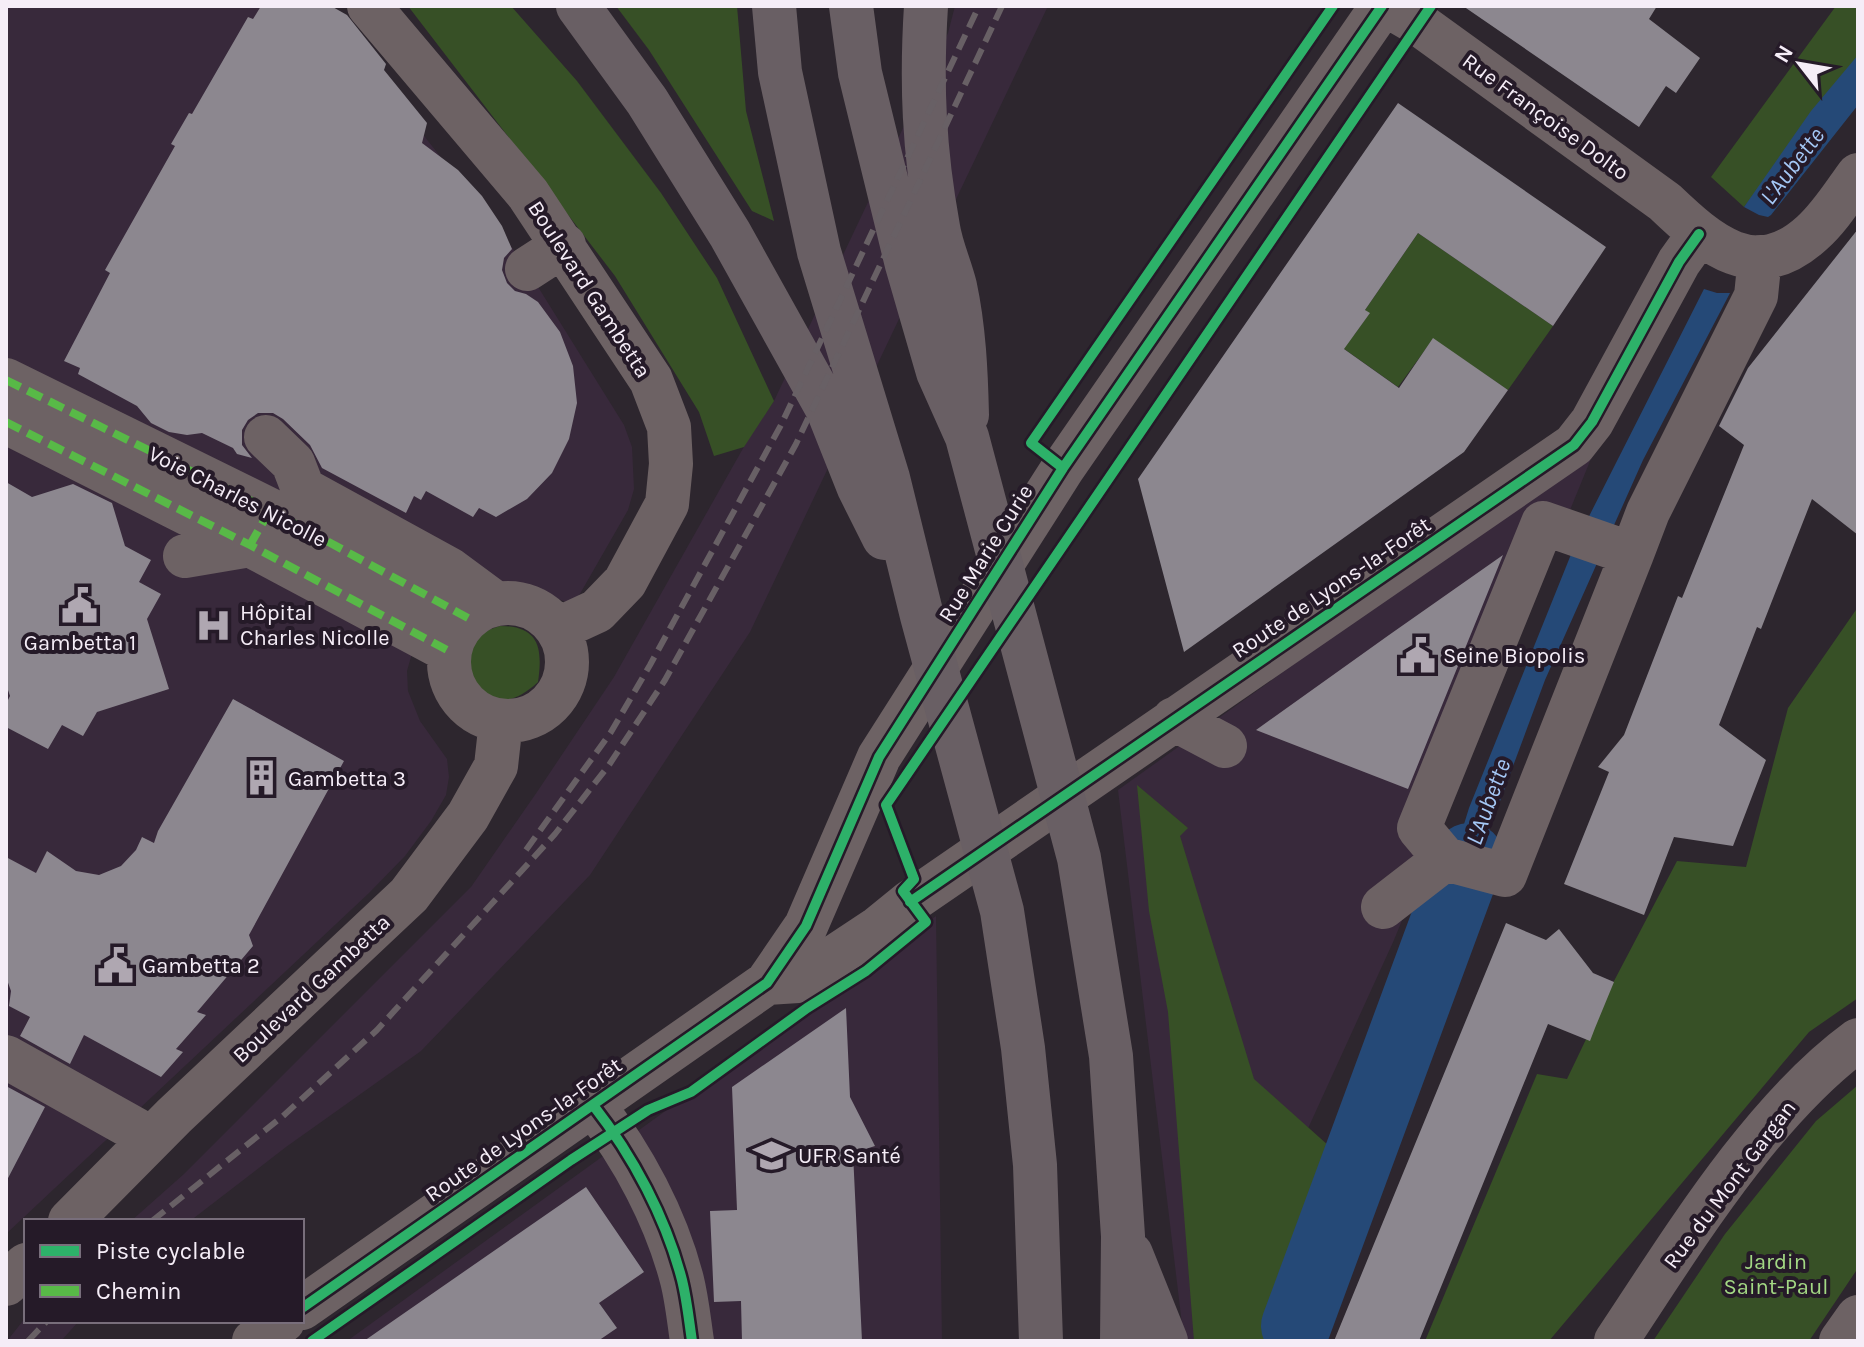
<svg xmlns="http://www.w3.org/2000/svg" width="1864" height="1347" font-family="Karla,sans-serif">
<rect width="100%" height="100%" fill="#2d262e"/>
<path fill="#38293b" d="M6 6H322L520 258 624 425 632 447 634 489 628 510 577 599 566 602 531 588 497 583 418 632 407 671 408 691 420 721 447 759 449 777 446 795 431 821 405 856 369 893 6 1234Z
M955 6H1048L750 632 590 875 421 1051 286 1147 190 1221H131L184 1174 471 887 537 792 614 677 750 436 774 401 948 33Z
M1595 449 1394 940 1211 1341H1184L1118 790Z
M936 916 942 1341H347L862 969Z
M26 1317V1321H79L61 1341H7Z"/>
<path fill="#375026" d="M408 6H511L577 81 661 193 717 278 774 401 744 447 714 456 699 412 615 276Z
M616 6H737L746 111 774 221 752 211 649 50Z
M1836 6H1858V61L1744 207 1711 177Z
M1418 233 1553 326 1508 390 1433 339 1398 387 1340 346 1354 335 1369 314 1365 310Z
M1858 607V998L1809 1032 1549 1341H1425L1537 1074 1567 1079 1614 981 1677 861 1746 867 1788 708Z
M500 626C539 626 543 648 538 682 482 735 447 658 482 634 487 630 494 628 500 626Z
M1137 785 1188 828 1180 836 1254 1079 1348 1163 1284 1341H1194L1168 1012 1149 911Z
M1858 1085V1268L1809 1341H1653L1725 1234 1816 1121Z"/>
<path fill="#254977" d="M1858 55V105L1771 215 1768 217 1759 215 1744 207 1811 111Z
M1704 289 1717 293H1730L1643 460 1545 680 1444 952 1427 944 1469 808 1576 542Z"/>
<g fill="none" stroke-linecap="round" stroke-linejoin="round">
<path stroke="#254977" stroke-width="70" d="M1296 1326 1469 858"/>
</g>
<path fill="#8c878f" d="M261 6H331L347 15 386 64 384 70 427 123 422 143 458 170 482 196 502 226 512 249 504 258 502 270 507 283 515 291 526 294 538 302 560 332 573 366 577 403 569 439 552 473 527 499 496 517 479 508 473 517 426 491 421 500 414 496 406 513 322 468 310 445 283 419 273 413H258L248 420 242 430V445L252 458 237 454 233 448 202 433 187 435 169 432 151 423 137 406 78 374 80 368 64 361 110 273 105 270 175 146 171 144 189 113 192 114 248 17 253 19Z
M1463 6H1657L1649 19 1700 58 1676 93 1666 86 1639 127Z
M1398 103 1606 247 1553 326 1418 233 1365 310 1370 313 1344 349 1399 388 1433 338 1508 390 1464 452 1184 652 1138 479Z
M1858 229V535L1812 499 1761 629 1757 627 1719 725 1766 760 1733 846 1674 837 1644 915 1564 884 1609 772 1598 767 1624 735 1678 596 1682 598 1744 445 1719 426 1748 368Z
M6 482 32 497 73 484 112 503 125 546 151 560 139 582 161 594 147 619 169 689 97 712 83 736 62 725 48 749 6 727V704L10 696 6 684Z
M1503 555 1408 789 1256 730 1389 635Z
M233 699 344 761 249 935 253 946 197 1012 206 1015 176 1049 183 1052 161 1077 84 1035 70 1064 20 1036 30 1017 9 1006 11 991 6 977V857L36 873 47 851 76 871 99 875 121 866 136 850 142 837 154 843 158 831Z
M1506 923 1546 940 1559 929 1593 973 1614 982 1595 1028 1590 1041 1548 1024 1419 1341H1334Z
M846 1008 850 1097 875 1146 853 1153 862 1341H742L741 1301 714 1302 710 1211 737 1210 732 1087Z
M6 1086 45 1107 6 1182Z
M586 1187 644 1272 599 1303 617 1328 598 1341H364Z"/>
<g fill="none" stroke-linecap="round" stroke-linejoin="round">
<path stroke="#6d6264" stroke-width="44" d="M369 6 528 194 651 380 669 427 671 464 667 504 625 582 597 611 558 629
M1388 6 1419 24 1665 202C1709 244 1755 285 1812 233 1830 217 1844 194 1858 175
M527 269 564 245
M6 380 270 510 468 618
M6 422 250 545 449 651
M266 437 293 463 303 489 449 569 495 603
M1632 554 1543 523 1419 828 1445 859 1505 875 1632 554 1648 512 1756 296 1760 257
M185 556 250 545 255 536
M449 662a59 59 0 1 1 118 0a59 59 0 1 1-118 0Z
M1174 719 1225 746
M1383 907 1445 859
M767 983 806 926 879 757 1063 468 1382 6
M6 1057 151 1138
M593 1105C633 1156 666 1218 682 1280 687 1300 689 1321 692 1341
M70 1221 174 1116 409 895 468 816 496 766 501 721
M6 1284 26 1265
M302 1308 767 983 798 981 878 928 910 902 1574 445 1592 422 1679 262 1699 234
M254 1341 283 1321
M1616 1341C1682 1242 1761 1111 1858 1040
M1841 1341 1858 1317"/>
<path stroke="#695f64" stroke-width="44" d="M578 6 647 101 730 234 828 410 859 488 884 538
M774 6 780 72 819 252 888 478 922 616 1002 911 1023 1048 1035 1165 1041 1341
M851 6 860 73 907 265 938 372 967 437 1079 858 1111 1056 1123 1236 1122 1341
M926 6C921 84 924 150 938 227 941 247 950 266 955 286 964 328 966 372 967 415
M1131 1254 1166 1341"/>
<path stroke="#686065" stroke-width="6" stroke-dasharray="16 8" stroke-linecap="butt" d="M526 850 611 732 650 665 781 425 979 6
M152 1221 283 1116 377 1030 555 834 609 765 665 680 796 444 1002 6
M28 1341 47 1321"/>
<path stroke="#58b947" stroke-width="8" stroke-dasharray="16 8" stroke-linecap="butt" d="M6 380 270 510 468 618
M6 422 250 545 449 651
M250 545 270 510"/>
<defs>
<path id="cycleway" d="M1063 468 1031 443 1333 6
M910 902 1574 445 1592 422 1679 262 1699 234
M593 1105C633 1156 666 1218 682 1280 687 1300 689 1321 692 1341
M302 1308 767 983 806 926 879 757 1063 468 1382 6
M312 1341 571 1160 648 1110 691 1092 807 1008 866 971 926 922 903 891 914 879 886 805 1431 6"/>
</defs>
<use href="#cycleway" stroke="#251a28" stroke-width="15"/>
<use href="#cycleway" stroke="#2db169" stroke-width="10"/>
</g>
<defs>
<symbol id="civic-bare" viewBox="-9 -9 18 18"><path d="M-.6-6.5H3V-4.5H.6V-3L4-1V1h2V6H-6V1h2V-1L-.6-3ZM-1.2 2.5V6h2.4V2.5Z" fill="#afa7b1" stroke="#251a28" stroke-width="2.5" paint-order="stroke"/></symbol>
<symbol id="hospital-bare" viewBox="-9 -9 18 18"><path d="M-5-5h3v3.5h4V-5h3V5h-3V1.5h-4V5h-3Z" fill="#afa7b1" stroke="#251a28" stroke-width="2.5" paint-order="stroke"/></symbol>
<symbol id="building-bare" viewBox="-9 -9 18 18"><path d="M-4-6H4V6H1V3H-1V6H-4ZM-2.5-4.3h1.7v1.8h-1.7ZM.8-4.3h1.7v1.8H.8ZM-2.5-1h1.7V.8h-1.7ZM.8-1h1.7V.8H.8Z" fill="#afa7b1" stroke="#251a28" stroke-width="2.5" paint-order="stroke"/></symbol>
<symbol id="university-bare" viewBox="-9 -9 18 18"><path d="M0-5L7-2L0 1L-7-2ZM-4 1L0 2.5L4 1V4Q0 6-4 4Z" fill="#afa7b1" stroke="#251a28" stroke-width="2.5" paint-order="stroke"/></symbol>
</defs>
<g fill-rule="evenodd">
<use href="#civic-bare" x="54" y="580" width="51" height="51"/>
<use href="#hospital-bare" x="188" y="600" width="51" height="51"/>
<use href="#civic-bare" x="1392" y="630" width="51" height="51"/>
<use href="#building-bare" x="236" y="752" width="51" height="51"/>
<use href="#civic-bare" x="90" y="940" width="51" height="51"/>
<use href="#university-bare" x="746" y="1130" width="51" height="51"/>
</g>
<g text-anchor="middle" stroke-width="8" stroke-linejoin="round" paint-order="stroke">
<g font-size="22" fill="#f5edf7" stroke="#251a28">
<text transform="translate(1546 116) rotate(36)" y="8">Rue Françoise Dolto</text>
<text transform="translate(590 289) rotate(57)" y="8">Boulevard Gambetta</text>
<text transform="translate(238 496) rotate(27)" y="8">Voie Charles Nicolle</text>
<text transform="translate(985 553) rotate(-58)" y="8">Rue Marie Curie</text>
<text transform="translate(1331 587) rotate(-34)" y="8">Route de Lyons-la-Forêt</text>
<text transform="translate(311 988) rotate(-43)" y="8">Boulevard Gambetta</text>
<text transform="translate(523 1129) rotate(-35)" y="8">Route de Lyons-la-Forêt</text>
<text transform="translate(1729 1184) rotate(-53)" y="8">Rue du Mont Gargan</text>
</g>
<g font-size="22" fill="#f5edf7" stroke="#251a28" text-anchor="start">
<text x="240" y="620">Hôpital<tspan x="240" dy="25">Charles Nicolle</tspan></text>
<text x="80" y="650" text-anchor="middle">Gambetta 1</text>
<text x="1443" y="663">Seine Biopolis</text>
<text x="288" y="786">Gambetta 3</text>
<text x="142" y="973">Gambetta 2</text>
<text x="798" y="1163">UFR Santé</text>
</g>
<g font-size="22" fill="#a3d884" stroke="#251a28">
<text x="1776" y="1269">Jardin<tspan x="1776" dy="25">Saint-Paul</tspan></text>
</g>
<g font-size="24" font-style="italic" fill="#a5c8f6" stroke="#251a28">
<text transform="translate(1792 166) rotate(-53)" y="8">L'Aubette</text>
<text transform="translate(1488 802) rotate(-70)" y="8">L'Aubette</text>
</g>
</g>
<rect width="1864" height="1347" fill="none" stroke="#f5edf7" stroke-width="16"/>
<rect x="24" y="1219" width="280" height="104" fill="#251a28" stroke="#786e7b" stroke-width="2"/>
<rect x="40" y="1245" width="40" height="12" fill="#2db169" stroke="#786e7b" stroke-width="2"/>
<text x="96" y="1259" font-size="24" fill="#f5edf7">Piste cyclable</text>
<rect x="40" y="1285" width="40" height="12" fill="#58b947" stroke="#786e7b" stroke-width="2"/>
<text x="96" y="1299" font-size="24" fill="#f5edf7">Chemin</text>
<g transform="translate(1800 64) rotate(301)" stroke="#251a28" stroke-width="6" paint-order="stroke">
<path d="M0-6L14 30L0 20L-14 30Z" fill="#f5edf7"/>
<text y="-12" font-size="22" font-weight="bold" text-anchor="middle" fill="#f5edf7">N</text>
</g>
</svg>
